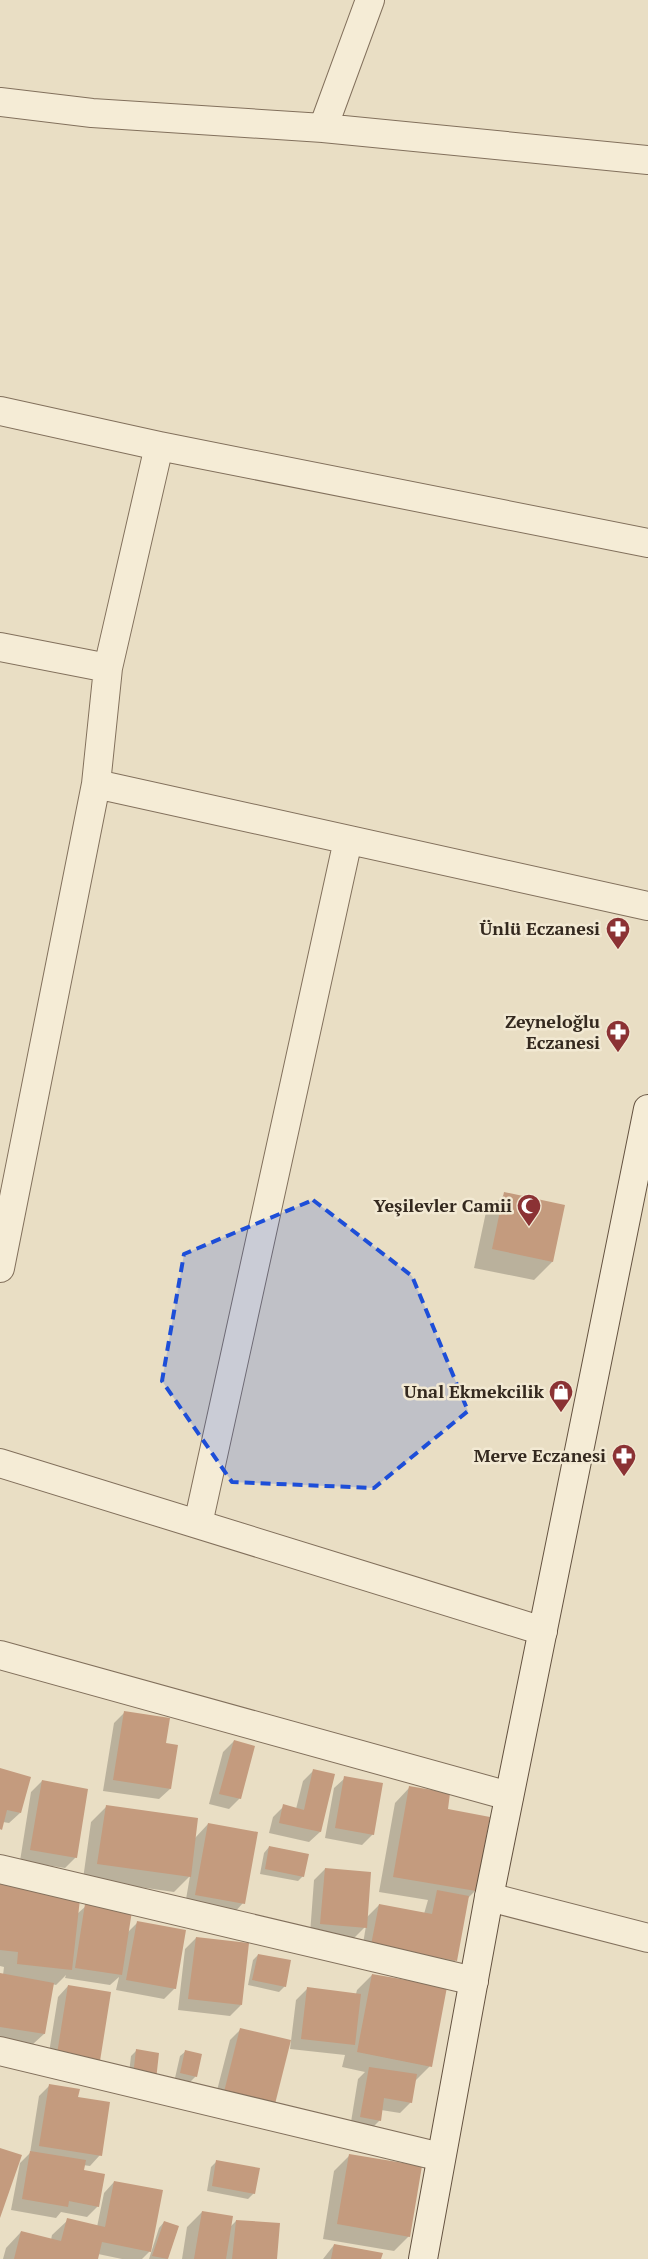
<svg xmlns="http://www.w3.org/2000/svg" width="648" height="2259" font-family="'PT Serif',serif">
<rect width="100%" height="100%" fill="#e9dec4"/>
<path fill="#0003" d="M505 1194 564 1206 552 1262 534 1280 474 1268 486 1212Z
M125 1712 165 1745 170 1789 159 1799 103 1791 114 1723Z
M234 1741 240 1798 229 1809 209 1804 223 1752Z
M0 1769 20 1813 9 1823 3 1822 0 1830Z
M314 1770 320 1832 309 1842 269 1833 273 1817 284 1806 296 1809 303 1781Z
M345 1778 373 1834 362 1845 325 1838 334 1788Z
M42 1781 76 1857 65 1868 20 1861 31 1792Z
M410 1787 446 1810 488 1818 475 1891 467 1899 455 1961 445 1972 361 1955 366 1926 354 1938 310 1934 314 1880 325 1869 366 1918 379 1905 424 1914 428 1900 379 1892 395 1803Z
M106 1807 195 1838 208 1824 243 1903 233 1914 185 1905 190 1876 174 1892 83 1879 91 1822Z
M269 1847 303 1876 298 1881 260 1874 264 1853Z
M0 1885 77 1914 86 1906 128 1932 137 1923 175 1988 164 1999 116 1990 119 1977 110 1985 65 1978 66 1975 56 1985 52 1984 44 2034 33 2044 0 2039V1974L3 1975 4 1967 0 1966Z
M196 1938 241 2005 230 2016 178 2010 185 1949Z
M258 1955 285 1986 279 1992 248 1985 253 1960Z
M372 1975 430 2066 415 2081 411 2102 400 2113 381 2110 380 2120 369 2131 350 2128 358 2079 365 2072 342 2067 345 2055 290 2049 296 2000 307 1989 356 1994 357 1990Z
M68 1986 109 1993 47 2065 58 1997Z
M241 2029 289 2041 213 2106 230 2040Z
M136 2051 149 2085 128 2082 131 2056Z
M186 2051 196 2076 190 2082 175 2078 180 2056Z
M50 2085 77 2098 100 2155 90 2166 83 2165 82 2171 98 2206 87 2217 61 2212 56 2218 11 2210 20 2163 30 2153 39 2096Z
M350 2155 409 2236 394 2251 323 2239 334 2171Z
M217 2161 254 2193 248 2199 207 2191 211 2167Z
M114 2182 151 2250 142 2259H122L98 2254 97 2259H3L6 2248 21 2232 51 2240 52 2235 68 2220 97 2227 104 2193Z
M202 2212 230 2227 236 2221 276 2259H182L187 2227Z
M164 2222 178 2227 167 2259H149L159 2228Z
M334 2245 380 2259H323Z"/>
<path fill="#c49b7e" d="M504 1192 565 1205 553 1262 492 1249Z
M124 1711 170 1718 166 1743 178 1745 171 1789 113 1780Z
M234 1740 255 1746 241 1799 219 1794Z
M0 1768 31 1777 21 1813 7 1810 2 1830 0 1829Z
M313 1769 335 1774 321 1832 279 1823 283 1804 304 1810Z
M344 1776 383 1783 374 1835 335 1828Z
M42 1780 88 1789 77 1858 30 1850Z
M409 1786 450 1793 448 1809 490 1817 476 1891 393 1877Z
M106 1805 198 1818 191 1877 97 1864Z
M208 1823 258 1832 245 1904 195 1895Z
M269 1846 309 1854 304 1877 265 1869Z
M325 1868 371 1872 367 1928 320 1924Z
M0 1884 61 1891 80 1899 72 1970 17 1964 18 1952 0 1950Z
M437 1890 469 1896 457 1961 371 1945 379 1904 432 1914Z
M85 1904 132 1911 122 1975 75 1968Z
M137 1921 186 1930 176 1989 126 1980Z
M196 1937 249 1943 242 2005 188 1999Z
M258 1954 291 1960 286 1987 252 1980Z
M0 1973 54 1983 45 2034 0 2027Z
M372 1974 447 1987 432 2067 357 2052Z
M68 1985 111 1992 100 2061 57 2054Z
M307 1987 361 1994 355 2045 301 2039Z
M240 2028 291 2040 274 2108 223 2096Z
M136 2049 159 2053 156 2080 133 2077Z
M185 2050 202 2054 197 2077 180 2073Z
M369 2067 417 2074 412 2103 384 2098 381 2121 360 2117Z
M49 2084 80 2089 78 2097 110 2102 102 2156 39 2146Z
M0 2148 22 2155 0 2218Z
M30 2151 86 2160 84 2170 105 2174 99 2207 69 2201 68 2207 22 2199Z
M349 2154 422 2166 410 2237 337 2224Z
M216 2160 260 2168 255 2194 212 2186Z
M114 2181 163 2190 151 2252 102 2242 98 2259H14L21 2231 61 2241 67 2218 105 2227Z
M202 2211 233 2216 226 2259H194Z
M236 2220 280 2223 277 2259H232Z
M164 2221 179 2226 168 2259 152 2256Z
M334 2244 383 2253 381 2259H331Z"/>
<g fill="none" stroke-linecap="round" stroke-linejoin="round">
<defs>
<path id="street" d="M0 102 92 113 323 128 648 160
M323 128 370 0
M0 411 159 446 648 543
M0 647 108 668
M96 784 648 906
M0 1268 96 784 108 668 159 446
M0 1463 543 1631
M198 1524 348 840
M0 1655 509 1796
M0 1869 474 1981
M489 1897 648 1938
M0 2051 441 2157"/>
<path id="secondary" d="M423 2259 489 1897 648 1109"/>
</defs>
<use href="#street" stroke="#82705c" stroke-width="30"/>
<use href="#secondary" stroke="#645240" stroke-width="30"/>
<use href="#street" stroke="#f5ecd6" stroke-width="28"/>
<use href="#secondary" stroke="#f5ecd6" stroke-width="28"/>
</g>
<path fill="#1d4ed8" fill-opacity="0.2" stroke="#1d4ed8" stroke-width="4" stroke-dasharray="10 6" stroke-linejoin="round" d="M313 1200 412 1276 468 1411 374 1488 232 1482 162 1381 184 1254Z"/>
<defs>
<symbol id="pharmacy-pin" viewBox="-11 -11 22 30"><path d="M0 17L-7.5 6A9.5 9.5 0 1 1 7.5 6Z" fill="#8b3234" stroke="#f2e9d3"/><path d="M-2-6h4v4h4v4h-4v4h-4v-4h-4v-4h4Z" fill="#fff"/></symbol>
<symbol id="mosque-pin" viewBox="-11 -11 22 30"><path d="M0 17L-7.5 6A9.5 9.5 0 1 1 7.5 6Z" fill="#8b3234" stroke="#f2e9d3"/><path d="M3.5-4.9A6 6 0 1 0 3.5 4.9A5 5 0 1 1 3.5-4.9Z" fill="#fff"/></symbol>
<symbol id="shop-pin" viewBox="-11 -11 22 30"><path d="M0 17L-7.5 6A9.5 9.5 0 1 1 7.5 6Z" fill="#8b3234" stroke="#f2e9d3"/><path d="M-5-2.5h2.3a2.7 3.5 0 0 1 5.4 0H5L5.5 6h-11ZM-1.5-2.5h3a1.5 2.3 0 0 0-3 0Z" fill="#fff"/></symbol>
</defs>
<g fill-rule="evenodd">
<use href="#pharmacy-pin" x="604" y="915" width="28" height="38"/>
<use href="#pharmacy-pin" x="604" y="1018" width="28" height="38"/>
<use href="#mosque-pin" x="515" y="1192" width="28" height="38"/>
<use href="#shop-pin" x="547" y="1378" width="28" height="38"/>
<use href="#pharmacy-pin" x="610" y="1442" width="28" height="38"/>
</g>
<g text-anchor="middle" stroke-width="5" stroke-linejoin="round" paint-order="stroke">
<g font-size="18" font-weight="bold" fill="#34291f" stroke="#f2e9d3" text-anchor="end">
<text x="600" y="935">Ünlü Eczanesi</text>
<text x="600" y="1028">Zeyneloğlu<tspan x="600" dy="21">Eczanesi</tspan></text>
<text x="512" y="1212">Yeşilevler Camii</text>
<text x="544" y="1398">Unal Ekmekcilik</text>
<text x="606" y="1462">Merve Eczanesi</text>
</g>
</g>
</svg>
